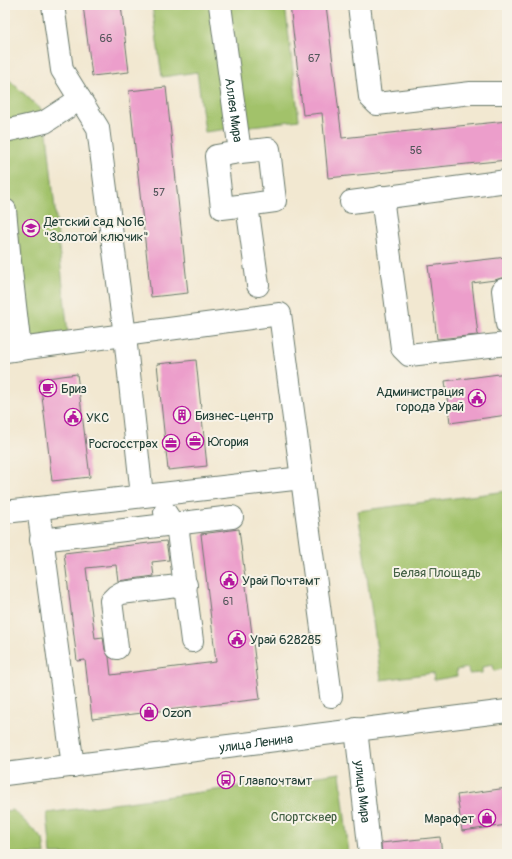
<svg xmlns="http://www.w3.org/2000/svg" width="512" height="859" font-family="Pangolin,sans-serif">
<rect width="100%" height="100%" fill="#f7f3e8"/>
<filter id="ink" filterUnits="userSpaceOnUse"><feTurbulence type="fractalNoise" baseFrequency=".025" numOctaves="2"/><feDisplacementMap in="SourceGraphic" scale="8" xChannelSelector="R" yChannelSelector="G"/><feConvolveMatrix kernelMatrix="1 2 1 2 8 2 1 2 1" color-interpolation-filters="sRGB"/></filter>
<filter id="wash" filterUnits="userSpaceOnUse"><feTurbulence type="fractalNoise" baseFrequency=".012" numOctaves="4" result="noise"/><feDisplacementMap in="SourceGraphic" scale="16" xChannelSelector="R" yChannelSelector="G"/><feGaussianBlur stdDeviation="0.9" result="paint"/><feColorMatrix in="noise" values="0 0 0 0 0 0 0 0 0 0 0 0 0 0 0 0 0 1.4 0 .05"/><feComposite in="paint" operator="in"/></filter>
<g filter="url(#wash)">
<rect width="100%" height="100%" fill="#f2e8d1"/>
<path fill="#a2c26a" stroke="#60804f" d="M152 5H285L299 120 205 132 197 72 162 77Z
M5 76 45 113 68 334 5 340Z
M507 491V668L494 671 493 665 482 667V673L469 674 468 668 456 670 457 676 434 680 433 673 381 680 358 511Z
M340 773 349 854H51L47 813Z
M13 810 43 839 45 854H5V811Z"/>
<g id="blocks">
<path fill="#ec9ecb" d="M83 5H121L129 72 92 76Z
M290 5H326L342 138 507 121V160L328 178 322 113 303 115Z
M166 87 188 293 151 297 129 91Z
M507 257V278H501L495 280 472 283 478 335 437 339 428 266Z
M196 360 207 466 168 470 157 364Z
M507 373V415L450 423 445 381Z
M77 374 90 477 52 481 40 379Z
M239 529 260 699 92 719 85 660 77 661 64 553 166 541 169 560 152 562 154 576 118 581 116 565 86 568 95 638 103 637 105 650 109 657 111 675 216 662 201 534Z
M507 788V825L462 831 457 795Z
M440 837 442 854H382L381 843Z"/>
</g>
</g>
<g filter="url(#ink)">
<use href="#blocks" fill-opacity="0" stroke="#69796b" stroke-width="1"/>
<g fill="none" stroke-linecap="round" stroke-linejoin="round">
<defs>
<g id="minor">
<path d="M53 5 62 70 98 128 125 336 142 496"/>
<path id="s1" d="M220 5 240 152 216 156 222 208 247 205 258 285"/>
<path d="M359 5 370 97 377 104 471 93H507"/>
<path d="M5 131 45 122 80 99"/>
<path d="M240 152 269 149 275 201 247 205"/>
<path d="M382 197 402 348 409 355 507 344"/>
<path d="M351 202 507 181"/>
<path d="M5 210 10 262H5"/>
<path d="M10 262 20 349"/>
<path d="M503 290 507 324"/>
<path d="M5 351 280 314 331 696"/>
<path d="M38 508 73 766"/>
<path d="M5 512 302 478"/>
<path d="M165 512 178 532 192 641"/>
<path d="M41 540 232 517"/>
<path d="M117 648 111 601 116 596 121 593 186 585"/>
<path id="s2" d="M356 729 370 854"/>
</g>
<g id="major">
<path id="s3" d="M5 774 507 711"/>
</g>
</defs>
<use href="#minor" stroke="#69796b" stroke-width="24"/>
<use href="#major" stroke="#69796b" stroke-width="24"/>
<use href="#minor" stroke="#fff" stroke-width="22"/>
<use href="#major" stroke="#fff" stroke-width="22"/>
</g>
</g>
<defs>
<symbol id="school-ring" viewBox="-11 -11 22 22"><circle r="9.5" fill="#f7f3e8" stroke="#b5179e" stroke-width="1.5"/><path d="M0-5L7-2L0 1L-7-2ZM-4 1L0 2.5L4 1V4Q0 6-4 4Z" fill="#b5179e"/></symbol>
<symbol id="cafe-ring" viewBox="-11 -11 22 22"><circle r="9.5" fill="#f7f3e8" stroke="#b5179e" stroke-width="1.5"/><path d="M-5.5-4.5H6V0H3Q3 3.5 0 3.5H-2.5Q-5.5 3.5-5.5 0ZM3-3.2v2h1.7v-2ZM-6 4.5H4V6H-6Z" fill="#b5179e"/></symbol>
<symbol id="civic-ring" viewBox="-11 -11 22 22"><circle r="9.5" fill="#f7f3e8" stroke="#b5179e" stroke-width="1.5"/><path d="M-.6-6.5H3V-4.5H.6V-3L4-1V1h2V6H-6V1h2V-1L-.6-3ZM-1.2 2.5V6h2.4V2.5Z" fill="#b5179e"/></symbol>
<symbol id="building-ring" viewBox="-11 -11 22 22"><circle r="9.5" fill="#f7f3e8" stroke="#b5179e" stroke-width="1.5"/><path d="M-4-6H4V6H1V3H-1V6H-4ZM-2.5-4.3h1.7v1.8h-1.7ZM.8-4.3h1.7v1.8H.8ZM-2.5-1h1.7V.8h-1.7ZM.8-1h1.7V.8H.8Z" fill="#b5179e"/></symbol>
<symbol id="office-ring" viewBox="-11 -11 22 22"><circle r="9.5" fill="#f7f3e8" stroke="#b5179e" stroke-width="1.5"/><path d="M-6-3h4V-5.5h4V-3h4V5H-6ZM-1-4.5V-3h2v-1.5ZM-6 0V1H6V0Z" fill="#b5179e"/></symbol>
<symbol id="shop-ring" viewBox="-11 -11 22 22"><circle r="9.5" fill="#f7f3e8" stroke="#b5179e" stroke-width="1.5"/><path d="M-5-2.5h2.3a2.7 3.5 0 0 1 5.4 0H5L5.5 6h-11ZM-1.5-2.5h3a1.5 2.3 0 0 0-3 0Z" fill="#b5179e"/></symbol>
<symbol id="bus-ring" viewBox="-11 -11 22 22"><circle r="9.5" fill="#f7f3e8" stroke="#b5179e" stroke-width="1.5"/><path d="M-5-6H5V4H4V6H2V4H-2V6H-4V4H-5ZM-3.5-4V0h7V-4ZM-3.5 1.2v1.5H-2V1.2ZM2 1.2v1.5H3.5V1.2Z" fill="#b5179e"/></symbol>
</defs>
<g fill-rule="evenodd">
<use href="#school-ring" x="21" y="218" width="20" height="20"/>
<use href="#cafe-ring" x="38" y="378" width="20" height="20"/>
<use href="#civic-ring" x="467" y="388" width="20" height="20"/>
<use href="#building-ring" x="172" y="405" width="20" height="20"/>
<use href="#civic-ring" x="63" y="407" width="20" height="20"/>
<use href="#office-ring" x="185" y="431" width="20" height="20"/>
<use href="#office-ring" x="161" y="433" width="20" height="20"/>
<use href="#civic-ring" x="219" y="570" width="20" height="20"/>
<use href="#civic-ring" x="227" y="629" width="20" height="20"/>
<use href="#shop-ring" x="139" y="702" width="20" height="20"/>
<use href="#bus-ring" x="216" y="770" width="20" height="20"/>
<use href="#shop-ring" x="477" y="808" width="20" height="20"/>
</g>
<g text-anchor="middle" stroke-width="4" stroke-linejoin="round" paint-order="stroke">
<g font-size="11" fill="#52555a">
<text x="106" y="42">66</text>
<text x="314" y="62">67</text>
<text x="416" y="154">56</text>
<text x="159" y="196">57</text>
<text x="228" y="605">61</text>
</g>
<g font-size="13" fill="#1f3d34" stroke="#f7f3e8">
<text dy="5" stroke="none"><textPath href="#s1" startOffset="106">Аллея Мира</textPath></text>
<text dy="5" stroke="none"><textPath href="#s3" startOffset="253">улица Ленина</textPath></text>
<text dy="5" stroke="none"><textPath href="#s2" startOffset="63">улица Мира</textPath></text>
</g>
<g font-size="13" fill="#1f3d34" stroke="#f7f3e8" text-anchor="start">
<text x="44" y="226">Детский сад №16<tspan x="44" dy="15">"Золотой ключик"</tspan></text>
<text x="61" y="393">Бриз</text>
<text x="464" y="396" text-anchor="end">Администрация<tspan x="464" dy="15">города Урай</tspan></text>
<text x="195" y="420">Бизнес-центр</text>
<text x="86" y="422">УКС</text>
<text x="208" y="446">Югория</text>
<text x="158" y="448" text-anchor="end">Росгосстрах</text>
<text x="242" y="585">Урай Почтамт</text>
<text x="250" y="644">Урай 628285</text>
<text x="162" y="717">Ozon</text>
<text x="239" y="785">Главпочтамт</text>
<text x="474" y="823" text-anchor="end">Марафет</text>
</g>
<g font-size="13" fill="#405e42" stroke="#f7f3e8">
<text x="437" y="577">Белая Площадь</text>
<text x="304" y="821">Спортсквер</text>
</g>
</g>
<rect width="512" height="859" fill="none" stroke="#f7f3e8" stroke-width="20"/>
</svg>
